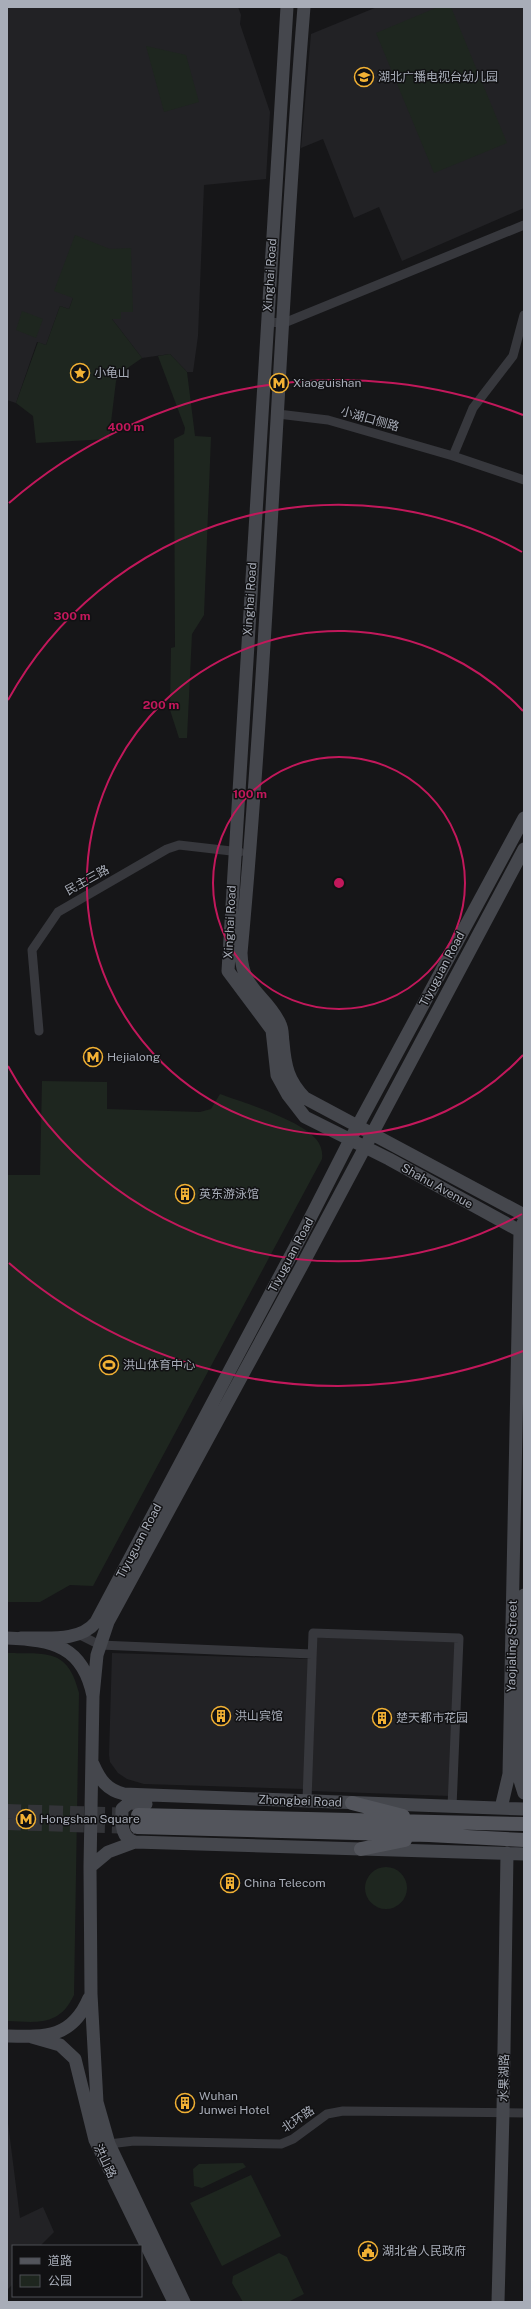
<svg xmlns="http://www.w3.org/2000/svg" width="531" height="2309" font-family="'Public Sans','Noto Sans SC',sans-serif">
<rect width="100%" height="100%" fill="#161618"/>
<path fill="#222225" d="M7 7H238L241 15 240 24 270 112 266 179 204 185 198 336 193 372H187L170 354 142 358 112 319 73 298 69 309 60 306 46 345 37 342 16 403 7 400Z
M377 7H524V208L402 261 379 207 354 218 323 139 301 148 311 34Z
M317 1636 456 1641 450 1796 311 1791Z
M112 1653 308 1659 304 1789 144 1784 127 1779 118 1773 110 1762 109 1755Z
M7 2115 20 2218 43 2207 54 2232 40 2246H13V2284L7 2290Z"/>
<path fill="#1e261f" d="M438 7H451L507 143 434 173 376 33Z
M146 46 186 55 199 102 164 112Z
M75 235 110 249 131 248 133 312H121V319H112L142 358 119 374 116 381 109 439 36 443 33 416 16 403 38 342 46 345 60 306 69 309 73 298 54 291Z
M22 311 43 319 36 338 16 330Z
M170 354 187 372 195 436 211 437 204 615 192 634 187 738H179L170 710 171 648 175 647 174 439 184 434 185 428 158 356Z
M42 1081 107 1082V1109L200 1112 211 1109 220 1094C245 1103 300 1120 316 1139 321 1145 323 1152 322 1159L93 1586 70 1585 40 1602H7V1175H40Z
M7 1653C46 1654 68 1648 79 1693L74 1995C59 2027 37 2022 7 2021Z
M365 1888a21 21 0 1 1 42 0a21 21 0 1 1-42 0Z
M243 2163 246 2167 202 2188 194 2186 193 2169 199 2164Z
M251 2175 281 2236 222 2266 190 2203Z
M279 2253 287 2257 304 2294 288 2302H243L232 2283 233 2276Z"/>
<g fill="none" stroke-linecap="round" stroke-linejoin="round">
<path stroke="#333438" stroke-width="14" stroke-dasharray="14 7" stroke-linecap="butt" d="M7 1811 138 1815
M7 1823 135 1827"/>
<path stroke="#37383d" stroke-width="9" d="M267 322 284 323 524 225
M278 414 328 420 453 456 524 480
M453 456 473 408 513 356 524 315
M39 1031 32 950 58 912 167 849 179 845 240 852
M80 1635 100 1645 312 1654
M307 1800 313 1633 459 1638 452 1807
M109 2144 134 2141 281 2144 293 2139 327 2114 343 2111 524 2113"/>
<path stroke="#45474d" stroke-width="13" d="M287 7 228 971 272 1030 277 1075 288 1095 305 1117 389 1159 520 1231H524
M304 7C278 322 270 638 241 953 242 991 267 995 280 1024 283 1029 282 1037 283 1042 285 1066 288 1081 305 1098L524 1215
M524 1595 518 1774 524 1793
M7 1638C53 1640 83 1646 93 1696L90 1867 91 1994 97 2102 109 2144 184 2302
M21 1638C45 1637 79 1643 96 1622L300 1238 350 1140 524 818
M93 1696 97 1655 108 1622 299 1271 524 849
M93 1764C100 1780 107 1790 124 1794L524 1809
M501 1808 509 1774 520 1231 523 1223
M135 1842C120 1838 122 1822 122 1809L129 1803 146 1804
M90 1867 108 1852 135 1842 524 1854
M7 2036C46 2037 72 2038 89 1998
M32 2037 60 2045 75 2059 95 2140 174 2302
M498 2302 503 2113 507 1853"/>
<path stroke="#53555c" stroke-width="14" d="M352 1803 403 1816
M138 1815 524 1824
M137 1827 429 1835 524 1840
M361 1849 405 1840"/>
</g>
<g fill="none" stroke="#c2185b" stroke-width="2">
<circle cx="339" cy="883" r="126"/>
<path d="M523 1055A252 252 0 1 1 523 711"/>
<path d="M522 1214A378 378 0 0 1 8 1066M8 700A378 378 0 0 1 522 552"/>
<path d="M523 1351A503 503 0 0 1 9 1263M9 503A503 503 0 0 1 523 415"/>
</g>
<defs>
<symbol id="school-ring" viewBox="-11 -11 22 22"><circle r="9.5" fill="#111113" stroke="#f2b134" stroke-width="1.5"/><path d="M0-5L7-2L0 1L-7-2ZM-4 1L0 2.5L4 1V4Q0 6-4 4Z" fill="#f2b134"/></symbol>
<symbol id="sight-ring" viewBox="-11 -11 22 22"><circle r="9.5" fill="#111113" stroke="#f2b134" stroke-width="1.5"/><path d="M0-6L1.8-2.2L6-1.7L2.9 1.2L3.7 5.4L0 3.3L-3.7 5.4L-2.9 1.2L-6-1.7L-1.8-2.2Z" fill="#f2b134"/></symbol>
<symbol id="metro-ring" viewBox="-11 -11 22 22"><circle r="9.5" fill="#111113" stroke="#f2b134" stroke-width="1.5"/><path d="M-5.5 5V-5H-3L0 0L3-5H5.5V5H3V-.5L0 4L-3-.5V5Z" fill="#f2b134"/></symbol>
<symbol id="building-ring" viewBox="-11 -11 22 22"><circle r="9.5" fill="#111113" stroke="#f2b134" stroke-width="1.5"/><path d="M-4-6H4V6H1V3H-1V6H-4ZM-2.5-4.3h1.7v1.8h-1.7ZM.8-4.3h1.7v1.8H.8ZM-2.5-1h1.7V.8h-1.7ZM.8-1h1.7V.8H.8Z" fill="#f2b134"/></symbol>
<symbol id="stadium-ring" viewBox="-11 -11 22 22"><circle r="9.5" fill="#111113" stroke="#f2b134" stroke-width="1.5"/><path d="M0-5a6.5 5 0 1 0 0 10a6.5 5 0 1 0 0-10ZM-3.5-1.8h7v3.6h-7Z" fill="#f2b134"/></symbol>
<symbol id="civic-ring" viewBox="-11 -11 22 22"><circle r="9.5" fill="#111113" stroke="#f2b134" stroke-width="1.5"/><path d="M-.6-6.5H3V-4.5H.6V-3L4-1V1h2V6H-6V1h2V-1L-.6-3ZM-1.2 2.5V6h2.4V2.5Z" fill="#f2b134"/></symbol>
</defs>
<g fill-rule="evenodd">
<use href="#school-ring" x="353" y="66" width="22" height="22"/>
<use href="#sight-ring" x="69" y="362" width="22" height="22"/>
<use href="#metro-ring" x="268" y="372" width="22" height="22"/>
<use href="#metro-ring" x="82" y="1046" width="22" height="22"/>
<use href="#building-ring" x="174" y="1183" width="22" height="22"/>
<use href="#stadium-ring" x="98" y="1354" width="22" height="22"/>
<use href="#building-ring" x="210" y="1705" width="22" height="22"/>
<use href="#building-ring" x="371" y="1707" width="22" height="22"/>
<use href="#metro-ring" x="15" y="1808" width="22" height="22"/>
<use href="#building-ring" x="219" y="1872" width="22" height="22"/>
<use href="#building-ring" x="174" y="2092" width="22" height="22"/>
<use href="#civic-ring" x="357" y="2240" width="22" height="22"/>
</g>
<g text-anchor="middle" stroke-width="3" stroke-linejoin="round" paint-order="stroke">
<g font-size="12" fill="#a8adb8" stroke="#111113" text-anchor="start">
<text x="378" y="81">湖北广播电视台幼儿园</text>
<text x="94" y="377">小龟山</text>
<text x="293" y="387">Xiaoguishan</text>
<text x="107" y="1061">Hejialong</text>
<text x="199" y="1198">英东游泳馆</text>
<text x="123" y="1369">洪山体育中心</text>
<text x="235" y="1720">洪山宾馆</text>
<text x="396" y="1722">楚天都市花园</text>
<text x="40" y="1823">Hongshan Square</text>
<text x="244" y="1887">China Telecom</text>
<text x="199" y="2100">Wuhan<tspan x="199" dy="14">Junwei Hotel</tspan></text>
<text x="382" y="2255">湖北省人民政府</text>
</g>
<g font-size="12" fill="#a8adb8" stroke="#111113">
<text transform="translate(270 275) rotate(-86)" y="4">Xinghai Road</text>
<text transform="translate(370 419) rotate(16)" y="4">小湖口侧路</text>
<text transform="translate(250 599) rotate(-86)" y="4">Xinghai Road</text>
<text transform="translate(87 880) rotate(-29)" y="4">民主三路</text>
<text transform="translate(230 922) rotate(-87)" y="4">Xinghai Road</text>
<text transform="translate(442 969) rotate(-62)" y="4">Tiyuguan Road</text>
<text transform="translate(437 1186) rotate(29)" y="4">Shahu Avenue</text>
<text transform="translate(291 1255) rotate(-62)" y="4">Tiyuguan Road</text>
<text transform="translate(139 1541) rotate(-62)" y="4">Tiyuguan Road</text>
<text transform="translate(512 1646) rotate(-89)" y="4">Yaojialing Street</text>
<text transform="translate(300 1801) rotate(2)" y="4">Zhongbei Road</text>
<text transform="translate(504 2078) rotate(-89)" y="4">水果湖路</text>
<text transform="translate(298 2119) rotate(-34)" y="4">北环路</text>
<text transform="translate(105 2161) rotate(64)" y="4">洪山路</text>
</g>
</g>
<circle cx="339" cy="883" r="6" fill="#c2185b" stroke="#111113" stroke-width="2"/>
<g font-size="12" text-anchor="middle" font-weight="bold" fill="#c2185b" stroke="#111113" stroke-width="3" stroke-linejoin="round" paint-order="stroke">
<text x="126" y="431">400 m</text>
<text x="72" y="620">300 m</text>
<text x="161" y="709">200 m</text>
<text x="250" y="798">100 m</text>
</g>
<rect width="531" height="2309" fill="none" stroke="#a8adb8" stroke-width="16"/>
<rect x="12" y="2245" width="130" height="52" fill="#111113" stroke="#4d4f55"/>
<rect x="20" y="2258" width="20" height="6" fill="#53555c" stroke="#4d4f55"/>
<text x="48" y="2265" font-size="12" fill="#a8adb8">道路</text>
<rect x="20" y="2275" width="20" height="12" fill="#1e261f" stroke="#4d4f55"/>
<text x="48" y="2285" font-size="12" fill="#a8adb8">公园</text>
</svg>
